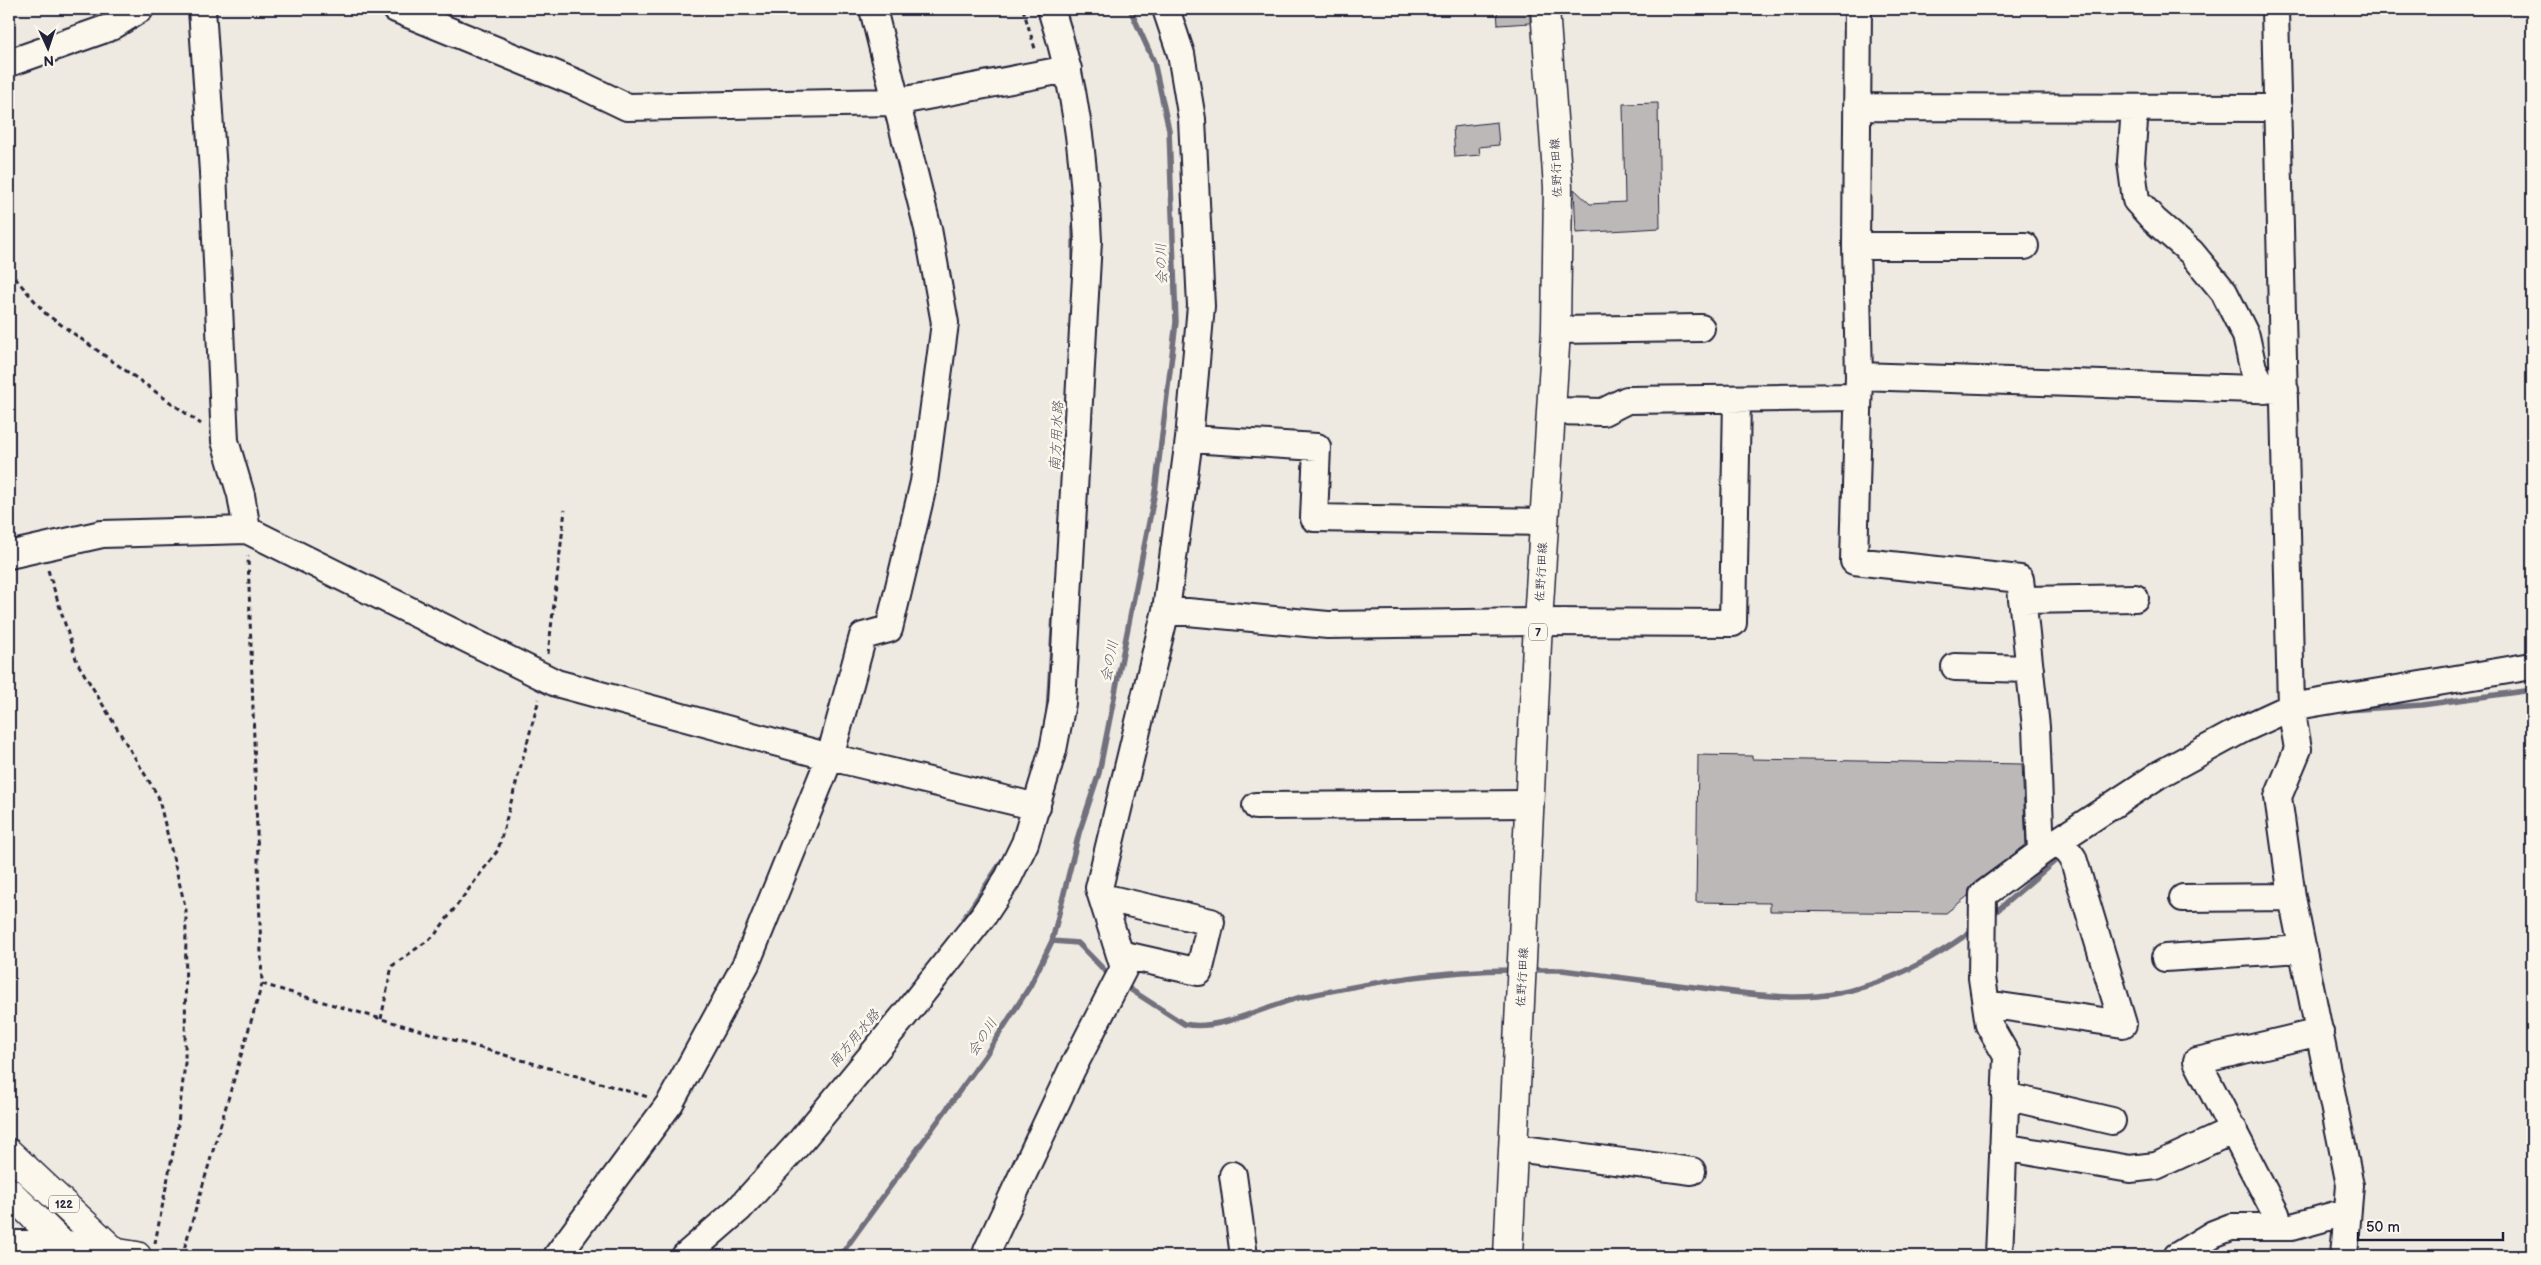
<svg xmlns="http://www.w3.org/2000/svg" width="2541" height="1265" font-family="'Balsamiq Sans','Klee One',sans-serif">
<rect width="100%" height="100%" fill="#eeeae2"/>
<filter id="ink" filterUnits="userSpaceOnUse"><feTurbulence type="fractalNoise" baseFrequency=".02" numOctaves="2"/><feDisplacementMap in="SourceGraphic" scale="10" xChannelSelector="R" yChannelSelector="G"/><feConvolveMatrix kernelMatrix="1 2 1 2 8 2 1 2 1" color-interpolation-filters="sRGB"/></filter>
<g filter="url(#ink)">
<g fill="none" stroke-linecap="round" stroke-linejoin="round">
<path stroke="#716f7c" stroke-width="5.5" d="M1074 259V223
M2346 710 2422 705 2532 690
M1048 713 1054 615
M1992 915 2062 855
M963 920 1002 861
M1052 941 1078 943 1112 978
M1529 970H1562C1606 976 1650 981 1694 987 1728 991 1762 997 1796 997 1861 997 1923 967 1974 929
M1122 984 1184 1024C1220 1032 1266 1005 1302 997 1373 982 1442 970 1514 970
M840 1256 985 1056 1030 986 1052 941 1079 833 1099 773 1155 492 1176 322 1169 130 1154 62 1130 9"/>
</g>
<path fill="#bcb8b8" stroke="#22223b" d="M1497 9H1530V23L1498 25Z
M1658 103 1660 228 1576 233 1574 189 1590 204 1625 202 1623 104Z
M1497 122 1499 145 1479 147 1480 155 1455 157 1453 127Z
M1698 755 1752 756V759L2022 764 2026 845 1974 883 1969 889 1968 896 1946 913 1770 911V903L1696 902Z"/>
<g fill="none" stroke-linecap="round" stroke-linejoin="round">
<defs>
<path id="minor" d="M202 9 213 172 225 441 241 495 247 530
M396 9 579 84 627 107 895 102 1068 69
M1858 9 1856 246 1859 376 2285 390
M2275 9 2291 707 2298 749 2278 797 2292 897 2350 1185 2344 1256
M9 63 111 27 140 9
M1857 107 2278 108
M2135 108 2131 162 2136 200 2154 220 2191 252 2224 292 2246 336 2253 368 2265 390
M1856 246H2025
M1556 330 1701 328
M1859 376 1854 561 2020 579 2036 727 2041 852 2160 774 2241 730 2291 707 2532 666
M1551 411 1603 412 1627 400 1858 397
M1189 439 1317 447 1314 518 1544 522
M9 555 102 534 247 530 556 683 830 757 1037 807
M2022 600 2135 598
M1166 610 1328 625 1538 622 1733 623 1737 399
M1955 667 2030 669
M1256 806 1530 804
M1102 897 1211 922 1199 972 1120 954
M2183 898 2292 897
M2165 958 2303 949
M1986 1004 2123 1024 2073 858 2059 840
M2005 1096 2112 1121
M2003 1147 2130 1169 2156 1166 2234 1130
M1515 1148 1692 1171
M1233 1175 1244 1256
M2280 1227 2276 1214 2197 1061 2320 1032
M9 1244H62
M557 1256 670 1103 746 964 830 757 863 636 889 629 924 482 945 323 928 229 873 9
M685 1256 739 1209 799 1143 904 1016 983 916 1008 878 1025 843 1053 750 1062 703 1088 241C1084 161 1076 85 1051 9
M987 1256V1251L1072 1069 1124 968 1099 888 1166 610 1189 439 1201 306 1192 119 1181 54 1166 9
M1999 1256 2007 1056 1989 1025 1982 978 1983 895 2041 852
M2177 1256 2213 1234 2231 1227H2292L2335 1215H2347"/>
<path id="major" d="M62 1244 137 1256
M1508 1256 1538 622 1556 330 1558 187 1545 9"/>
<path id="highway" d="M9 1153 119 1256
M9 1192 74 1256"/>
</defs>
<use href="#minor" stroke="#22223b" stroke-width="30"/>
<use href="#major" stroke="#22223b" stroke-width="31"/>
<use href="#highway" stroke="#22223b" stroke-width="31"/>
<path stroke="#22223b" stroke-width="3" stroke-dasharray="5 4" stroke-linecap="butt" d="M1023 9 1036 52
M9 271 46 314 201 424
M48 570 77 662 158 796 186 910 185 1063 177 1132 155 1243
M548 654 565 510
M262 984 648 1097
M381 1019 392 966 434 936 498 850 539 699
M182 1256 262 984 248 556"/>
<use href="#minor" stroke="#fbf7ec" stroke-width="26"/>
<use href="#major" stroke="#fbf7ec" stroke-width="28"/>
<use href="#highway" stroke="#fbf7ec" stroke-width="28"/>
</g>
</g>
<g text-anchor="middle" stroke-width="5" stroke-linejoin="round" paint-order="stroke">
<g fill="#fbf7ec" stroke="#636270" stroke-width="1">
<rect x="1529" y="623.5" width="18" height="17" rx="4"/>
<rect x="49" y="1195.5" width="30" height="17" rx="4"/>
</g>
<g font-size="11" font-weight="bold" fill="#22223b">
<text x="1538" y="636">7</text>
<text x="64" y="1208">122</text>
</g>
<g font-size="12" fill="#22223b" stroke="#fbf7ec">
<text transform="translate(1556 168) rotate(-93)" y="4">佐野行田線</text>
<text transform="translate(1541 572) rotate(-87)" y="4">佐野行田線</text>
<text transform="translate(1522 977) rotate(-87)" y="4">佐野行田線</text>
</g>
<g font-size="14" font-style="italic" fill="#575666" stroke="#fbf7ec">
<text transform="translate(1161 264) rotate(-92)" y="5">会の川</text>
<text transform="translate(1056 436) rotate(-87)" y="5">南方用水路</text>
<text transform="translate(1109 661) rotate(-79)" y="5">会の川</text>
<text transform="translate(982 1037) rotate(-57)" y="5">会の川</text>
<text transform="translate(854 1038) rotate(-50)" y="5">南方用水路</text>
</g>
</g>
<rect width="2541" height="1265" fill="none" stroke="#fbf7ec" stroke-width="30"/>
<rect x="15" y="15" width="2511" height="1235" fill="none" stroke="#22223b" stroke-width="2" filter="url(#ink)"/>
<g transform="translate(48 48) rotate(177)" stroke="#fbf7ec" stroke-width="4" paint-order="stroke">
<path d="M0-4L9 19L0 12L-9 19Z" fill="#22223b"/>
<text y="-8" font-size="14" font-weight="bold" text-anchor="middle" fill="#22223b">N</text>
</g>
<path d="M2358 1232v8h145v-8" fill="none" stroke="#22223b" stroke-width="2.5"/>
<text x="2366" y="1232" font-size="15" fill="#22223b" stroke="#fbf7ec" stroke-width="4" paint-order="stroke">50 m</text>
</svg>
